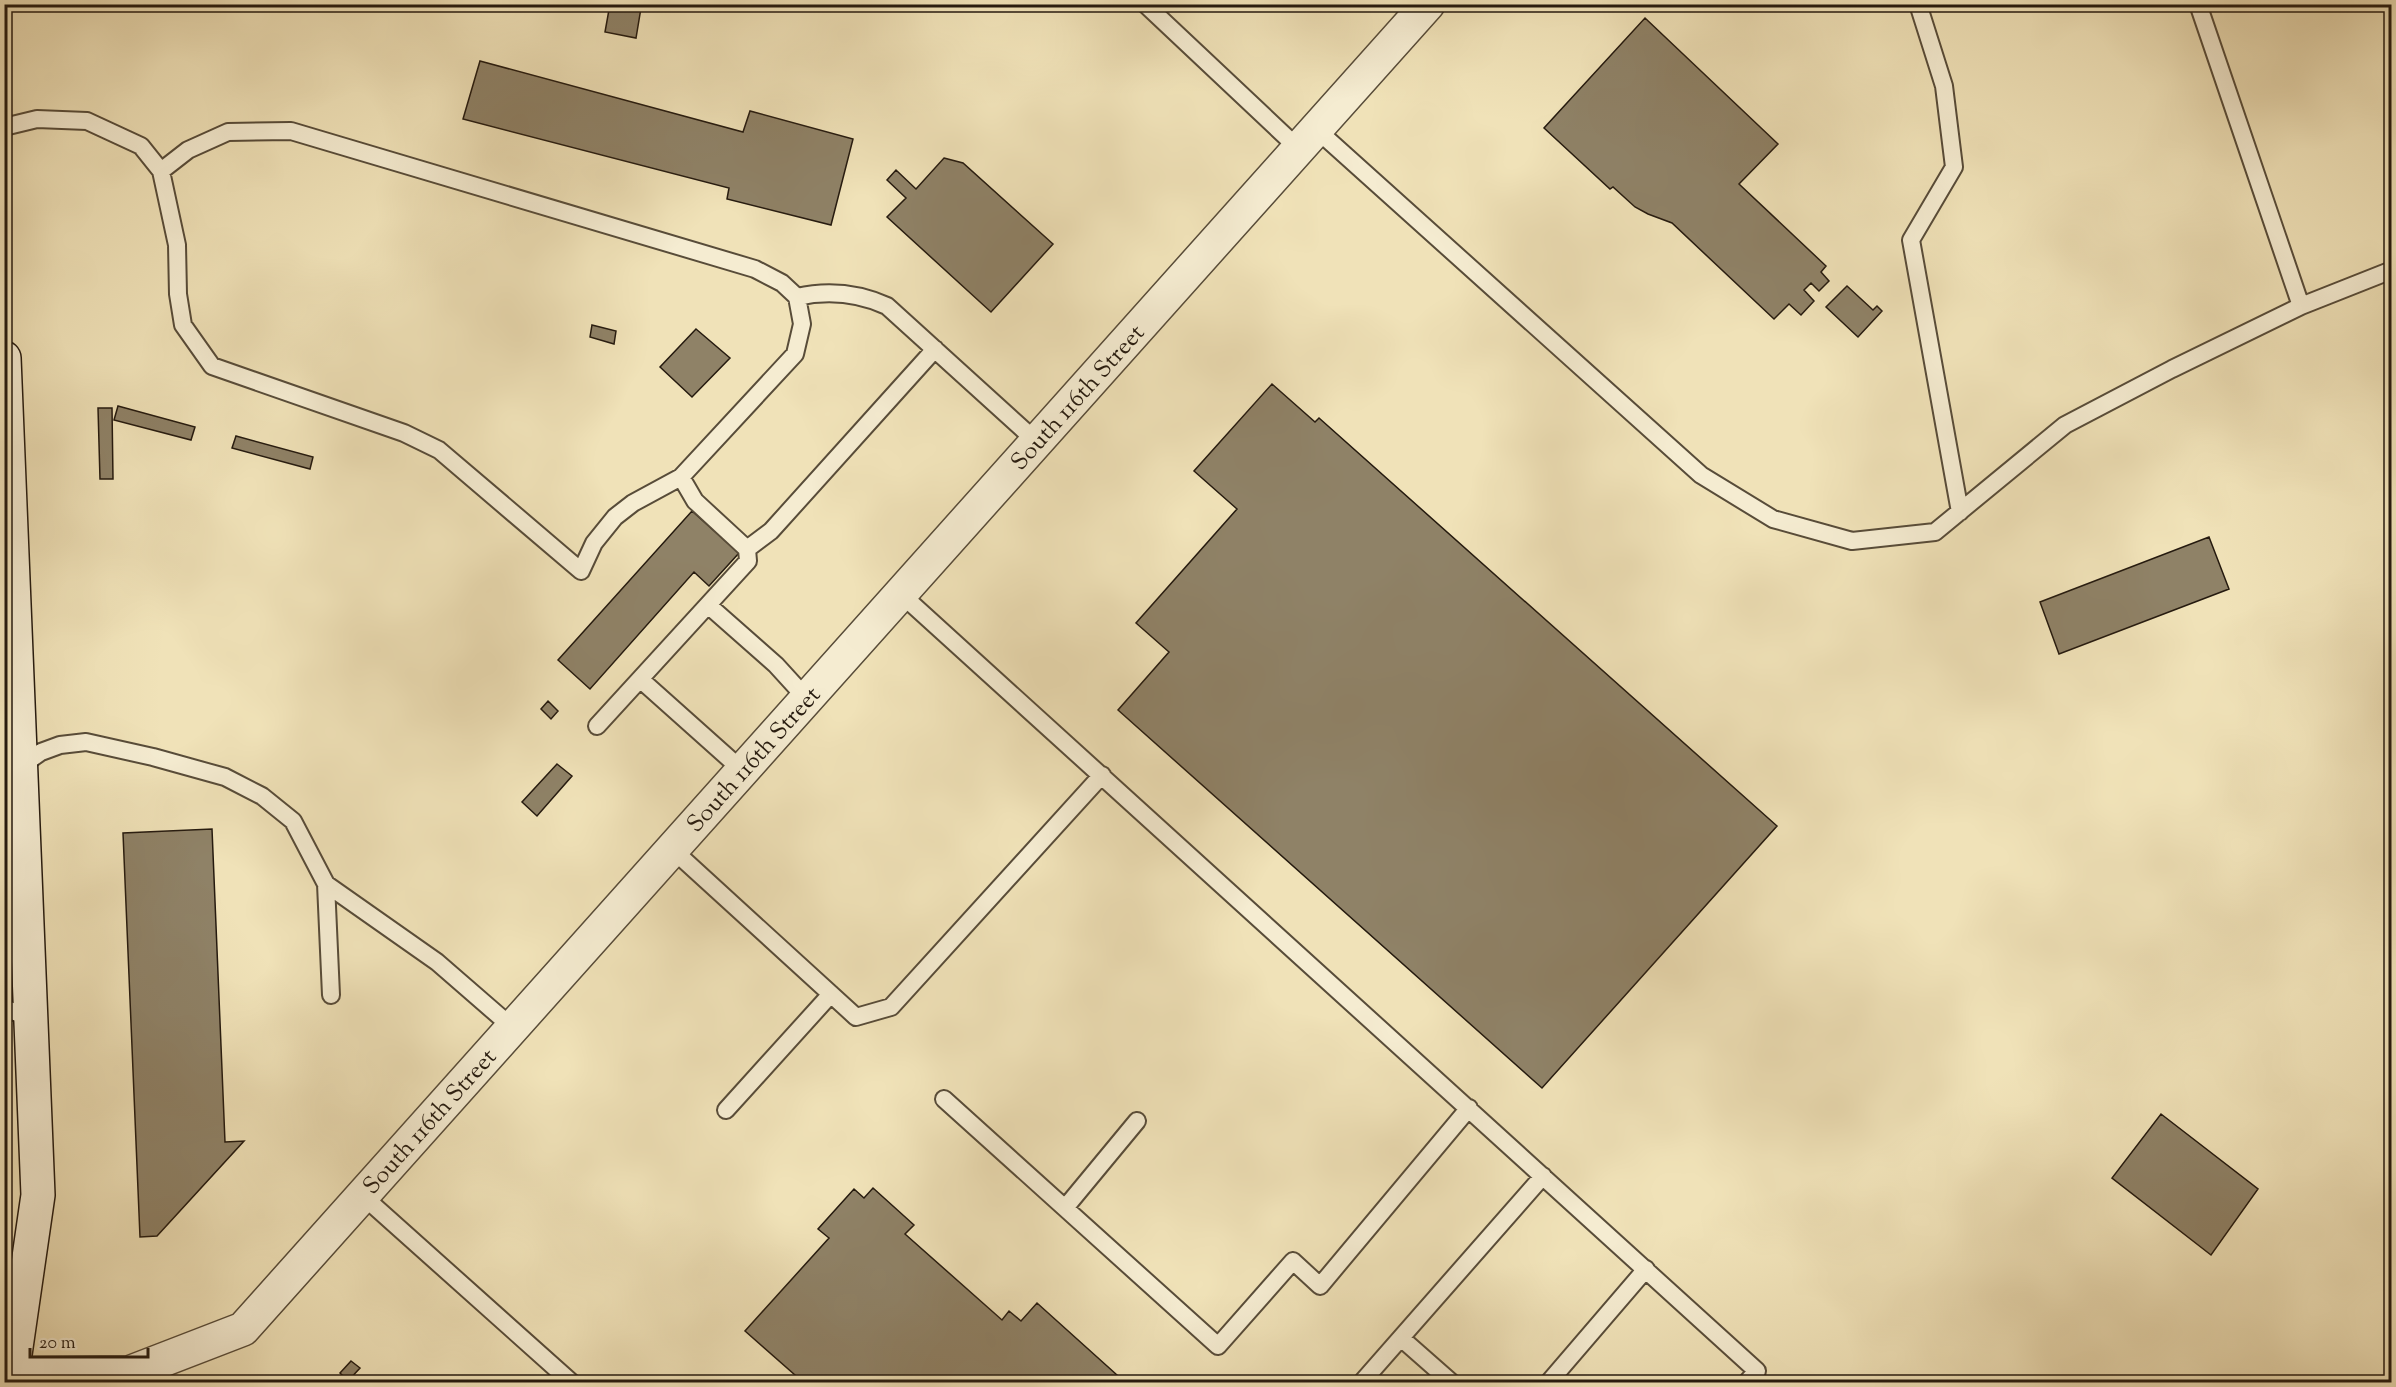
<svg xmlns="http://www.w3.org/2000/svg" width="2396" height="1387" font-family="'Sorts Mill Goudy',serif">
<rect width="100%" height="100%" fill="#f0e2b8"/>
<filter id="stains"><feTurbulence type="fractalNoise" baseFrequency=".00333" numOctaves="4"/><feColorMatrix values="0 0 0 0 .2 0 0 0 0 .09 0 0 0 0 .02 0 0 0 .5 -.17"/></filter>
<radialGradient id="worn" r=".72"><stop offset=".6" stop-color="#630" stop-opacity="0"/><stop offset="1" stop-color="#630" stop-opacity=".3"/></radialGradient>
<path fill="#8f8267" stroke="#251a0f" stroke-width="1.5" d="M610 4 641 8 636 38 605 32Z
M1645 18 1778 144 1739 184 1826 266 1821 272 1829 281 1819 291 1811 283 1804 290 1814 301 1801 315 1789 304 1774 319 1672 223 1648 214 1635 207 1613 187 1610 189 1544 128Z
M480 61 743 132 750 111 853 139 831 225 727 199 729 188 463 119Z
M944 158 963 163 1053 244 991 312 887 217 906 198 887 180 896 170 916 189Z
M1847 286 1873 310 1877 306 1882 311 1858 337 1826 307Z
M592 325 616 331 614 344 590 337Z
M696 329 730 358 692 397 660 367Z
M1272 384 1315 422 1319 418 1777 826 1542 1088 1118 710 1169 652 1136 623 1237 509 1194 471Z
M118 406 195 427 191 440 114 420Z
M98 408H112L113 479H100Z
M236 436 313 457 310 469 232 448Z
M692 511 739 553 709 586 694 572 590 689 558 660Z
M2209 537 2229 589 2059 654 2040 602Z
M548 701 558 711 551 719 541 709Z
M557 764 572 776 537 816 522 802Z
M212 829 225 1142 244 1141 157 1236 140 1237 123 833Z
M2161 1114 2258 1189 2211 1255 2112 1178Z
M873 1188 914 1225 905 1234 1002 1320 1009 1311 1021 1321 1037 1303 1117 1375 1110 1382H803L745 1331 829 1238 818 1229 854 1189 864 1198Z
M351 1361 360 1368 348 1381 340 1373Z"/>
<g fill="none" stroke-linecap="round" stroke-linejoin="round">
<defs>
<path id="lane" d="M1145 4 1299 149
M1918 4 1944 86 1954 167 1911 240 1960 512
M2198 4 2301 306
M4 127 37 119 87 121 141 146 161 171 177 245 178 294 183 325 212 366 404 433 439 450 581 571 594 543 615 517 633 503 681 477 795 354 802 324 797 297 782 283 755 269 291 131 228 132 188 150 161 171
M1316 129 1701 475 1773 519 1852 541 1935 532 2065 425 2172 369 2301 306 2392 270
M797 297C828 290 858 293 887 306L1037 442
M747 549 771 531 935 349
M901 594 1757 1371 1747 1382
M708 605 776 665 807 699
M640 679 743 771
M597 726 748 561 747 549 695 501 681 477
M21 766 41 752 60 745 86 742 153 757 225 777 262 796 293 821 326 884 331 995
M672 849 856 1017 891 1007 1102 775
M326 884 437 962 513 1028
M4 1008 31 1018
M944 1099 1218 1346 1293 1261 1320 1286 1469 1108
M726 1110 831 994
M363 1196 571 1382
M1065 1208 1137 1121
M1401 1338 1451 1382
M1362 1382 1543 1176
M1549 1382 1646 1269"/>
<path id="street" d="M13 1374 129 1373 243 1329 1428 4"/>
<path id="secondary" d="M4 358 38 1195 11 1382"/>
</defs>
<use href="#lane" stroke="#584c39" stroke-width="20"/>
<use href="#street" stroke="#584c39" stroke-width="36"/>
<use href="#secondary" stroke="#251a0f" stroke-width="36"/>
<use href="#lane" stroke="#f5ecd1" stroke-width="16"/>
<use href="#street" stroke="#f5ecd1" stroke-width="33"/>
<use href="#secondary" stroke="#f5ecd1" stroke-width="33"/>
</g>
<g text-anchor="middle" stroke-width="5" stroke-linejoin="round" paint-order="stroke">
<g font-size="24" fill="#251a0f" stroke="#f5ecd1">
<text transform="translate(1077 397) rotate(-48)" y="8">South 116th Street</text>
<text transform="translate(753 759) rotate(-48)" y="8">South 116th Street</text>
<text transform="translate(429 1121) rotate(-48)" y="8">South 116th Street</text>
</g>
</g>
<rect width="2396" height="1387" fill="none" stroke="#f0e2b8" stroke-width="24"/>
<rect x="6" y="6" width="2384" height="1375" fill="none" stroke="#251a0f" stroke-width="3"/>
<rect x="12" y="12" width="2372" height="1363" fill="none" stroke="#251a0f" stroke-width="1.5"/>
<path d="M30 1348v9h118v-9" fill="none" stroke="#251a0f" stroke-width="3"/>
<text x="39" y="1348" font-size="18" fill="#251a0f" stroke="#f5ecd1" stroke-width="4.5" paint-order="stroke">20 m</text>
<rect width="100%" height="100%" filter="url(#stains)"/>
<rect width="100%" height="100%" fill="url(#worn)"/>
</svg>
